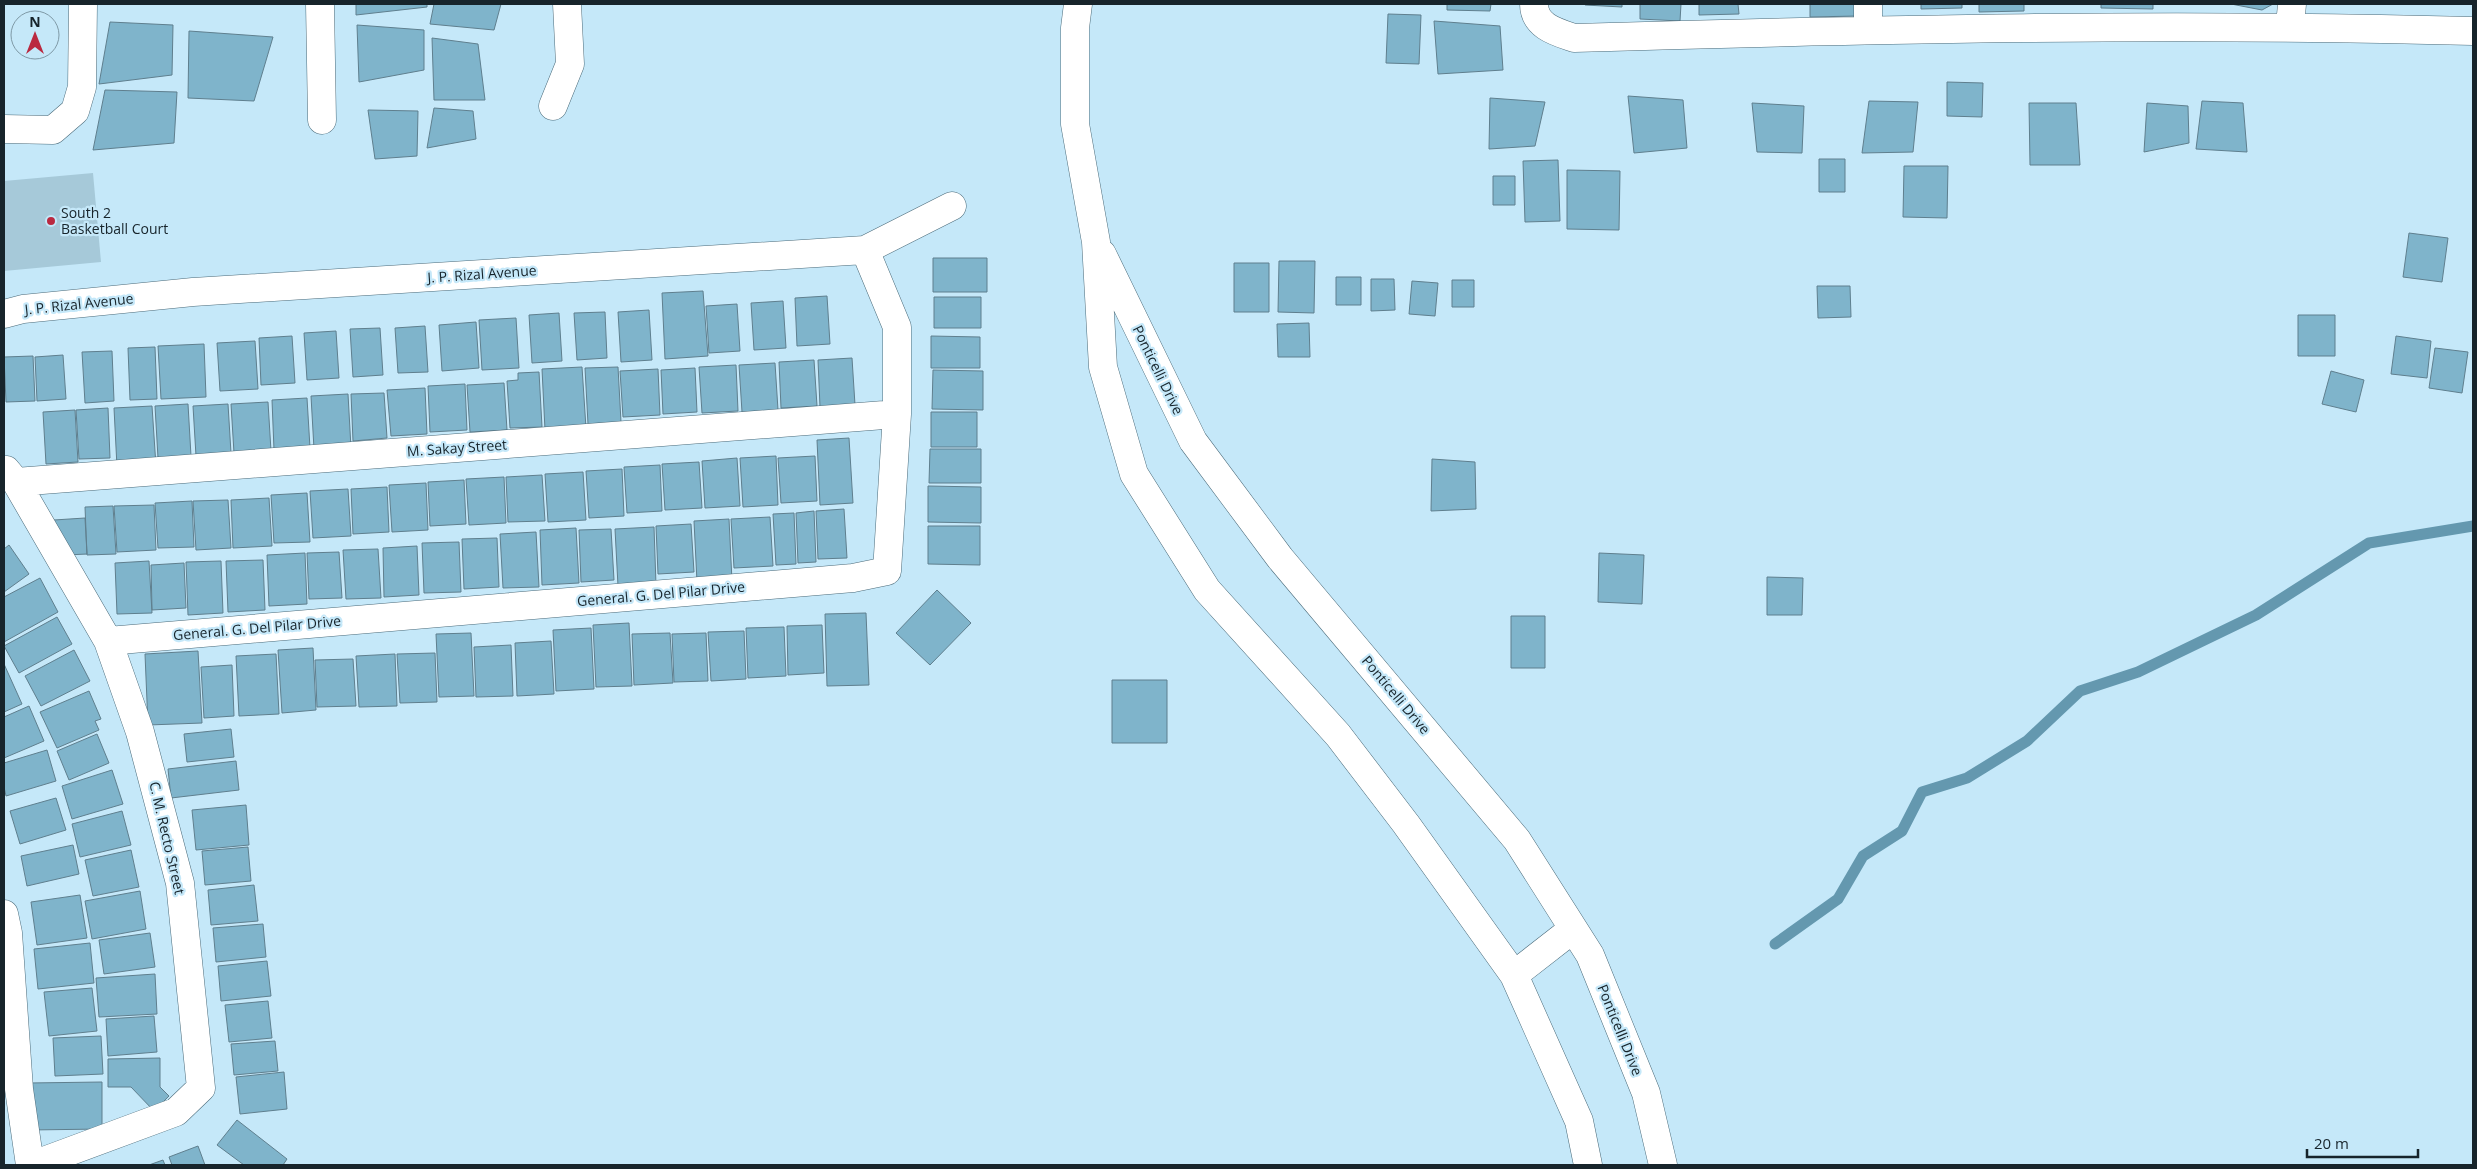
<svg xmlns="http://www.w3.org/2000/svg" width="2477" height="1169" font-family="'Open Sans',sans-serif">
<rect width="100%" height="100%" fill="#c5e8f9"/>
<path fill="#a6c9d9" d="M93 173 101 262 4 271V181Z"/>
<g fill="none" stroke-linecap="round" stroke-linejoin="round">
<path stroke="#6498af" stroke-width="11" d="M1775 944 1838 899 1863 856 1902 831 1922 792 1967 778 2027 741 2080 691 2138 672 2256 615 2369 543 2473 526"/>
</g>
<path fill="#7fb4cb" stroke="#5f7f8e" d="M356 4H427V7L356 15Z
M434 4H501L494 30 430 24Z
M1447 4H1491L1490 11 1447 10Z
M1585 4H1622V7L1585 5Z
M1640 4H1681L1680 21 1640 19Z
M1699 4H1738L1739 14 1699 15Z
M1810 4H1856L1857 16 1810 17Z
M1921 4H1962V8L1921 9Z
M1979 4H2024V11L1979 12Z
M2101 4H2153V9L2101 8Z
M2231 4H2273L2262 10Z
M1388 14 1421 15 1419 64 1386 63Z
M1434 21 1500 26 1503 70 1438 74Z
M110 22 173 25 172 75 99 84Z
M357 25 424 30V70L359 82Z
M189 31 273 37 254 101 188 98Z
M432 38 478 44 485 100H434Z
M1947 82 1983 83 1982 117 1947 116Z
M105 90 177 92 174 143 93 150Z
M1628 96 1683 100 1687 148 1634 153Z
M1490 98 1545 102 1535 146 1489 149Z
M1869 101 1918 102 1913 152 1862 153Z
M2202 101 2243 103 2247 152 2196 149Z
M1752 103 1804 106 1802 153 1757 152Z
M2029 103H2076L2080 165H2030Z
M2147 103 2188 106 2189 143 2144 152Z
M434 108 473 111 476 139 427 148Z
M368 110 418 111 417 156 375 159Z
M1819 159H1845V192H1819Z
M1558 160 1560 221 1525 222 1523 161Z
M1904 166H1948L1947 218 1903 217Z
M1567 170 1620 171 1619 230 1567 229Z
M1493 176H1515V205H1493Z
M2409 233 2448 238 2442 282 2403 277Z
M933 258H987V292H933Z
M1279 261H1315L1314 313 1278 312Z
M1234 263H1269V312H1234Z
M1336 277H1361V305H1336Z
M1371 279H1394L1395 310 1371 311Z
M1452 280H1474V307H1452Z
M1412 281 1438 283 1435 316 1409 314Z
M1817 286H1850L1851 317 1818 318Z
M703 291 708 356 665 359 662 293Z
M827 296 830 344 797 346 795 298Z
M934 297H981V328H934Z
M783 301 786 348 754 350 751 303Z
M737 304 740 351 709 353 706 306Z
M649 310 652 360 621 362 618 312Z
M605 312 607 358 577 360 574 313Z
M559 313 562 361 532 363 529 315Z
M2298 315H2335V356H2298Z
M516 318 519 368 482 370 479 320Z
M476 322 479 368 442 371 439 325Z
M1309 323 1310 357H1278L1277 324Z
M425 326 428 372 398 373 395 328Z
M380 328 383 375 353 377 350 329Z
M336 331 339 378 307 380 304 333Z
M292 336 295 383 261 385 259 338Z
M931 336 980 337V368H931Z
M2396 336 2431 341 2427 378 2391 374Z
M255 341 258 389 220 391 217 343Z
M204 344 206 397 161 399 158 346Z
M155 347 157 399 130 400 128 348Z
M2435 348 2468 352 2462 393 2429 388Z
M112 351 114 401 85 403 82 352Z
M63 355 66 399 37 401 35 357Z
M33 356 35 401 6 402 4 357Z
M852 358 855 405 820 407 818 360Z
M814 360 817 406 781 408 779 362Z
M775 363 778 410 742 412 739 365Z
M736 365 738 411 702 413 699 367Z
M582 367 586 428 545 430 542 369Z
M618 367 621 422 588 424 585 368Z
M695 368 697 412 663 414 661 370Z
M658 369 660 415 623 417 620 371Z
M933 370 983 371V410L932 409Z
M2331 371 2364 380 2356 412 2322 404Z
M539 372 542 427 510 428 507 381 518 380V373Z
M504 383 507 430 470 432 467 385Z
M465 384 467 430 430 432 428 386Z
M425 388 427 434 391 436 387 390Z
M384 393 387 438 353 441 351 394Z
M348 394 351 448 314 449 311 396Z
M307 398 310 448 274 450 272 400Z
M268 402 271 451 234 453 231 404Z
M188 404 191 456 158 458 155 406Z
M228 404 231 453 196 456 193 406Z
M152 406 156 466 117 467 114 408Z
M108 408 110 458 79 459 76 410Z
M75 410 78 462 46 464 43 412Z
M931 412H977V447H931Z
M849 438 853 503 820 505 817 440Z
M930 449H981V483H929Z
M776 456 778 505 743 507 740 458Z
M815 456 817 501 781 503 778 458Z
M737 458 740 506 705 508 702 461Z
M1432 459 1475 462 1476 509 1431 511Z
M699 462 702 508 665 510 662 464Z
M660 465 662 511 627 513 624 467Z
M622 469 624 516 589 518 586 471Z
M583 472 586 520 548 522 545 474Z
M542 475 545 521 508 522 506 477Z
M504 477 506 523 469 525 466 479Z
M464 480 466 524 430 526 428 482Z
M426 483 428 530 392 532 389 485Z
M928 486 981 487V523L928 522Z
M387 487 389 532 353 534 351 489Z
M348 489 351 536 313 538 310 491Z
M307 493 310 542 274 543 271 495Z
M269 498 272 546 233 548 231 500Z
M228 500 231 548 196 550 193 501Z
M192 501 194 547 158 548 155 503Z
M154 505 156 550 117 552 114 506Z
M113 506 116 554 87 555 85 507Z
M844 509 847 558 818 559 816 511Z
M814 511 816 562 798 563 796 513Z
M794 513 796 564 776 565 773 514Z
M770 517 773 566 734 568 731 519Z
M85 518 87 554 66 555 55 537 54 520Z
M729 519 732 581 697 582 694 521Z
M691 524 694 572 658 574 656 526Z
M928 526H980V565L928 564Z
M654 527 656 585 618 586 615 529Z
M576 528 579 583 542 585 540 530Z
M611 529 614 580 581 582 579 530Z
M536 532 539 587 503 588 500 534Z
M497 538 499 587 464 589 462 539Z
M459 542 461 592 424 593 422 543Z
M9 545 29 574 4 592V549Z
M417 546 419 595 384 597 383 548Z
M378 549 381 598 346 599 343 550Z
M339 552 342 598 309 599 307 553Z
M305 553 307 604 269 606 267 555Z
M1599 553 1644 555 1642 604 1598 602Z
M263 560 265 610 228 612 226 561Z
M149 561 152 613 117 614 115 563Z
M221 561 223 613 188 615 186 562Z
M184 563 186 608 152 610 151 565Z
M1767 577 1803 578 1802 615H1767Z
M40 578 58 612 4 642V597Z
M937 590 971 623 930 665 896 633Z
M866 613 869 685 827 686 825 614Z
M1511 616H1545V668H1511Z
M57 617 72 644 19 673 4 646Z
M629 623 632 686 596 687 593 625Z
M822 625 824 673 788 675 787 626Z
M784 627 786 676 748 678 746 628Z
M591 628 594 689 556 691 553 630Z
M744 631 746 679 711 681 708 632Z
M471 633 474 696 439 697 436 634Z
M670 633 673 683 634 685 632 634Z
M706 633 708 681 674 682 672 634Z
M551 641 554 694 517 696 515 643Z
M511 645 513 696 476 697 474 647Z
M313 648 316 710 282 713 278 650Z
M74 650 90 681 41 706 25 676Z
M198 651 202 723 148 725 145 654Z
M435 653 437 702 400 703 397 654Z
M276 654 279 714 239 716 236 656Z
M395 654 397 706 359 707 356 656Z
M353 659 356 706 317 707 315 660Z
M4 664 22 704 4 712Z
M232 665 234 716 204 718 201 667Z
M1112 680H1167V743H1112Z
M89 691 101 719 95 721 99 730 57 748 40 712Z
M29 706 44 741 4 758V717Z
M231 729 234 757 187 762 184 734Z
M97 734 109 763 69 780 57 751Z
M47 750 56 781 6 796 4 787V763Z
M236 761 239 790 171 798 168 769Z
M112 770 123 804 72 819 62 786Z
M56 798 66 830 20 844 10 811Z
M246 805 249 845 196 850 192 810Z
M122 811 131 845 80 857 72 824Z
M73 845 79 874 27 886 21 856Z
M248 847 251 881 205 885 202 851Z
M131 850 139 887 93 896 85 860Z
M254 885 258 921 211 925 208 890Z
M140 891 146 929 92 939 85 901Z
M80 895 87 938 37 945 31 902Z
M263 924 266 957 216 962 213 928Z
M150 933 155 967 104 974 99 940Z
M90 943 94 983 38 989 34 949Z
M267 961 271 996 221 1001 218 966Z
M155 974 157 1014 99 1017 96 978Z
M92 988 97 1031 49 1036 44 992Z
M268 1001 272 1038 229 1042 225 1005Z
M154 1016 157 1052 108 1056 106 1019Z
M101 1036 103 1074 55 1076 53 1038Z
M275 1041 278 1071 234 1075 231 1044Z
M160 1058V1087L169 1096 154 1111 131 1087H108V1059Z
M284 1072 287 1109 240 1114 236 1077Z
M102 1082V1129L29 1130 28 1083Z
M237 1120 287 1159 283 1165H244L217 1145Z
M198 1146 205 1165H172L169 1157Z
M163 1160 165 1165H149Z"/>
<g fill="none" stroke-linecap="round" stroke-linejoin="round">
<defs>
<path id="minor" d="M320 4 322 120
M1078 4 1075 28V124L1096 242 1103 367 1134 474 1207 590 1338 735 1406 824 1514 975 1579 1121 1588 1165
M1534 4C1534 26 1556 32 1574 38 1874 29 2173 23 2473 31
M1868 4V29
M2290 26 2292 4
M553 106 570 64 567 4
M4 129 53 130 75 111 82 87 83 4
M1102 254 1193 441 1280 558 1517 840 1590 955 1646 1093 1663 1165
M4 314 23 309 193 292 865 250 952 206
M6 470 16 482 108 641 140 732 180 883 201 1088 176 1112 33 1165
M16 482 897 414
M108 641 853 578 887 571 897 414V327L865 250
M4 914 8 933 19 1089 30 1165
M1514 975 1573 929"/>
</defs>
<use href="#minor" stroke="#4b6b7a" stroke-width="29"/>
<use href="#minor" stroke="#fff" stroke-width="28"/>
</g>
<circle fill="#ba2940" stroke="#c5e8f9" stroke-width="2" cx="51" cy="221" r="5"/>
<g text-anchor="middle" stroke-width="4.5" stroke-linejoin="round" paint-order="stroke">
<g font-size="14" fill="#17242b" stroke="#c5e8f9" text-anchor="start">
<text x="61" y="218">South 2<tspan x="61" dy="16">Basketball Court</tspan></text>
</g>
<g font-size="14" fill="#17242b" stroke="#c5e8f9">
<text transform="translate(482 274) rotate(-4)" y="5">J. P. Rizal Avenue</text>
<text transform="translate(79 304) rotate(-6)" y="5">J. P. Rizal Avenue</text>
<text transform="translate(1158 370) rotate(64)" y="5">Ponticelli Drive</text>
<text transform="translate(457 448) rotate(-4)" y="5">M. Sakay Street</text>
<text transform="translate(661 594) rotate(-5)" y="5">General. G. Del Pilar Drive</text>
<text transform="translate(257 628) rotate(-5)" y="5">General. G. Del Pilar Drive</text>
<text transform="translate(1396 695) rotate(50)" y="5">Ponticelli Drive</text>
<text transform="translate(167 838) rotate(77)" y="5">C. M. Recto Street</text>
<text transform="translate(1620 1030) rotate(68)" y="5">Ponticelli Drive</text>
</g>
</g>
<rect width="2477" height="1169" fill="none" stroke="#17242b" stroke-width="10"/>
<g transform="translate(35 35)"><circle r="24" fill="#c5e8f9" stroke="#7f9aa7"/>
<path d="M0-4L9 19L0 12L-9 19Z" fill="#ba2940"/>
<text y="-8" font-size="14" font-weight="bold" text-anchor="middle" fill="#17242b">N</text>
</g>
<path d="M2307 1149v8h111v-8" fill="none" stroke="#17242b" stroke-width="2.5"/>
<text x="2314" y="1149" font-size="15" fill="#17242b" stroke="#c5e8f9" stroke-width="4" paint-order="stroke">20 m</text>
</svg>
